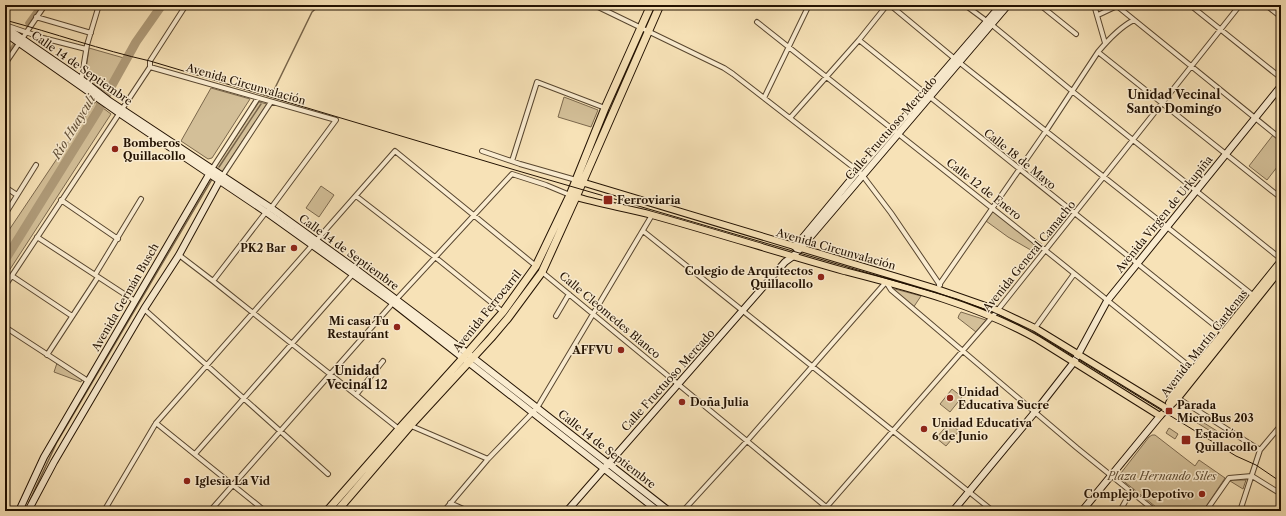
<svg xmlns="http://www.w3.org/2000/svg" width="1286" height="516" font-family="'Libre Caslon Text',serif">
<rect width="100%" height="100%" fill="#f7e2b7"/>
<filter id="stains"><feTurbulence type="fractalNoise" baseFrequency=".005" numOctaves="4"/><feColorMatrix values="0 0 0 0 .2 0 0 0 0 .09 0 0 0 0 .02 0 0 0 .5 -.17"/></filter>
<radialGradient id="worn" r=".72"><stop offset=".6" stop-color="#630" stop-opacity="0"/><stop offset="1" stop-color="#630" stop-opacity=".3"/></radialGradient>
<path fill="#d3bf98" stroke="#7b684d" d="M89 48 124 58 105 92 85 78Z
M211 88 250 99 212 158 208 159 181 141Z
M564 97 598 110 591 127 558 117Z
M95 102 111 114 5 277V236Z
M259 102 267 104 222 172 216 167Z
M1273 135 1281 142V162L1267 180 1249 166Z
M321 186 334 195 319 217 306 208Z
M993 211 1039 247 1040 249 1036 253 1008 237 986 221Z
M894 289H895L921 296 913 308 893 292Z
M961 312 986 320 976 332 958 318 959 315Z
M57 363 82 379 81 382 54 372Z
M952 389 962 397 950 412 940 404Z
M1196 418 1217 431 1220 437 1194 421Z
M949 423 959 431 946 446 936 438Z
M1169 428 1178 434 1175 439 1166 433Z
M1152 435H1155L1195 466 1199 460 1225 478 1203 511H1161L1121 479V473L1149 437Z
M1233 480H1246L1243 489 1230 481Z"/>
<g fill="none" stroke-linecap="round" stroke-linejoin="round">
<path stroke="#776449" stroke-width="1.5" d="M274 90 312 12 320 5
M219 167 261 104
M29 502 57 442 212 179"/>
<path stroke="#af9b79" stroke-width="5.5" d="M28 23 41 5
M5 59 15 45"/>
<path stroke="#af9b79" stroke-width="9" d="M5 260 97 112 136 42 162 5"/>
<defs>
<path id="street" d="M594 5 724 68 733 74 858 171 863 176 891 213 940 285
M890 5 955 59 1254 296
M965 5 992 25 1072 91 1281 259
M1040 5 1076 34
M1094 5 1105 43
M1190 5 1281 78
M1266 5 1281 17
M1098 15 1117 6 1281 139
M36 17 91 33
M757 22 1045 250 1194 370
M5 25 43 38 86 49
M859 40 1224 333
M1098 52 1281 198
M5 64 45 5
M150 67 336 120 271 208 266 212 213 281
M81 81 87 45 99 5
M764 98 809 5
M5 116 6 117
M790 118 859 40 887 5
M482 151 520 164 576 180
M512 161 537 82 605 108
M212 169 258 98
M223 175 271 102
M5 187 17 195
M356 196 435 257 503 312
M61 200 118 239
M6 213 36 165
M643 231 993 511
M37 237 135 301
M179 255 213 281 399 429
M542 272 747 441 831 511
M95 275 141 199
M12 276 72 316
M939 285 1046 131 1098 52C1108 40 1120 27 1134 20
M5 286 150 67V61L186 5
M144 309 328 474
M556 316 569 294
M5 327 88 381
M1035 328 1074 274
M47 355 98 277
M356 395 383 361
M1176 397 1260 450
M156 423 265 511
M409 425 488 459
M195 454 354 273
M1252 476 1281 494
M450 503 468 511
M104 511 156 423 395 151 536 266
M210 511 393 303 512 174 546 185 570 195
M444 511 488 459 537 408 652 215
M683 511 747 441 886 282 891 290 1077 448 1155 511
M823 511 993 316 1240 5
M1120 511 1131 491
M1206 511 1229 478 1252 476
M1240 511 1260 450 1281 425"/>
<path id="secondary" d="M5 27 82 80 108 100 271 208 357 270 467 353 669 511
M5 33 119 113 266 212 393 303 658 511
M795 247 858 171 1001 5
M19 511 44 457 211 171
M28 511 54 462 144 309 179 255 221 178
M567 511 785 262 792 257 801 248 1008 5
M953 511 1035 412 1074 362 1107 301 1281 86
M1082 511 1160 416"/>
<path id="primary" d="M578 181 937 289 997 310 1035 328 1166 408
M573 196C599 204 626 208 652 215 717 233 780 253 844 271 910 288 977 305 1037 339L1160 416 1178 398 1281 269
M1169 403 1173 395 1193 370 1281 261
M5 509 12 511"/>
<path id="highway" d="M327 511 399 429 463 358 503 312 536 266 570 195 605 108 651 5
M337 511 410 426 491 338 508 318 542 272 576 197 660 5"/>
</defs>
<use href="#street" stroke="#58462f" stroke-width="6"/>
<use href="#secondary" stroke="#231202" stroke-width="8"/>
<use href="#primary" stroke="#231202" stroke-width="8"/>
<use href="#highway" stroke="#231202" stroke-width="9"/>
<use href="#street" stroke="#faecd0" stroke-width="4"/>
<use href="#secondary" stroke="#faecd0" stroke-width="6"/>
<use href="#primary" stroke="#f7e2b7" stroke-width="6"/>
<use href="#highway" stroke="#f7e2b7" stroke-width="7"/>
<path stroke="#231202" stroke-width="1" d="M5 20C54 33 101 50 150 61L515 170 957 299 995 313 1035 333 1236 456 1256 465 1281 482"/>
</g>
<g fill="#8f2418" stroke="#faecd0" stroke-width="1.5">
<circle cx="115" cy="149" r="4"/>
<rect x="603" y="195" width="10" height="10" rx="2"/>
<circle cx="294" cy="248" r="4"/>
<circle cx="821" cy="277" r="4"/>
<circle cx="397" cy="327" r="4"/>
<circle cx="621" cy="350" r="4"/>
<circle cx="950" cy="398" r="4"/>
<circle cx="682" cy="402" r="4"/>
<rect x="1165" y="407" width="8" height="8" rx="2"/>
<circle cx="924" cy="429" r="4"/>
<rect x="1181" y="435" width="10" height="10" rx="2"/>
<circle cx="187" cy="481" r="4"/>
<circle cx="1202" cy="494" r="4"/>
</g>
<g text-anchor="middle" stroke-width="3" stroke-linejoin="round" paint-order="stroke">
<g font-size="11" fill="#231202" stroke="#faecd0">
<text transform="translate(82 68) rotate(35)" y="4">Calle 14 de Septiembre</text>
<text transform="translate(246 84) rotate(16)" y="4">Avenida Circunvalación</text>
<text transform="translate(891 128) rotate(-49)" y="4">Calle Fructuoso Mercado</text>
<text transform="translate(1020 159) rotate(39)" y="4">Calle 18 de Mayo</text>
<text transform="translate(984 189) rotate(38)" y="4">Calle 12 de Enero</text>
<text transform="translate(1164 214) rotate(-51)" y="4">Avenida Virgen de Urkupiña</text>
<text transform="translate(836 249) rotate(16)" y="4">Avenida Circunvalación</text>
<text transform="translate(349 252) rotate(36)" y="4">Calle 14 de Septiembre</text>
<text transform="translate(1029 256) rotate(-51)" y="4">Avenida General Camacho</text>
<text transform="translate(125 297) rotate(-60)" y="4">Avenida Germán Busch</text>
<text transform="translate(487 311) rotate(-51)" y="4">Avenida Ferrocarril</text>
<text transform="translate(610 315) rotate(40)" y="4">Calle Cleomedes Blanco</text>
<text transform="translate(1204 343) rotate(-52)" y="4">Avenida Martín Cardenas</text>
<text transform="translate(668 380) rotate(-48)" y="4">Calle Fructuoso Mercado</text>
<text transform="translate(607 449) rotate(38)" y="4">Calle 14 de Septiembre</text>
</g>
<g font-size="11" font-weight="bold" fill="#231202" stroke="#faecd0" text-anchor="start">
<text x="123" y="147">Bomberos<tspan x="123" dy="13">Quillacollo</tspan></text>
<text x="617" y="204">Ferroviaria</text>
<text x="286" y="252" text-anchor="end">PK2 Bar</text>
<text x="813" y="275" text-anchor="end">Colegio de Arquitectos<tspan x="813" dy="13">Quillacollo</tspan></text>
<text x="389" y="325" text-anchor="end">Mi casa Tu<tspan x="389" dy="13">Restaurant</tspan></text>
<text x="613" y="354" text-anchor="end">AFFVU</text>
<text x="958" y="396">Unidad<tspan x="958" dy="13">Educativa Sucre</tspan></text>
<text x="690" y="406">Doña Julia</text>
<text x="1177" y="409">Parada<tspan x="1177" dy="13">MicroBus 203</tspan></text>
<text x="932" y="427">Unidad Educativa<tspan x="932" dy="13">6 de Junio</tspan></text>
<text x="1195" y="438">Estación<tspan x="1195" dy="13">Quillacollo</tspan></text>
<text x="195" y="485">Iglesia La Vid</text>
<text x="1194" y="498" text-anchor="end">Complejo Depotivo</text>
</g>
<g font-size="11" font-style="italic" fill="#614f36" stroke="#faecd0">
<text x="1162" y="480">Plaza Hernando Siles</text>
</g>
<g font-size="12" font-weight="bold" fill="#231202" stroke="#faecd0">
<text x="1174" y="99">Unidad Vecinal<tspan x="1174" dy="14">Santo Domingo</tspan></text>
<text x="357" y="375">Unidad<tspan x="357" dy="14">Vecinal 12</tspan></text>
</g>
<g font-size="12" font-style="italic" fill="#625038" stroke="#faecd0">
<text transform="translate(74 127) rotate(-59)" y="4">Río Huayculi</text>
</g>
</g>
<rect width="1286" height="516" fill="none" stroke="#f7e2b7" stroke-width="20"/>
<rect x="6" y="6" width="1274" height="504" fill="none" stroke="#231202" stroke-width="2"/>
<rect x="10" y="10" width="1266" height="496" fill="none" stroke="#231202"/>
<rect width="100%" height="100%" filter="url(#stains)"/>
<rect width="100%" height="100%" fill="url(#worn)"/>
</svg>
